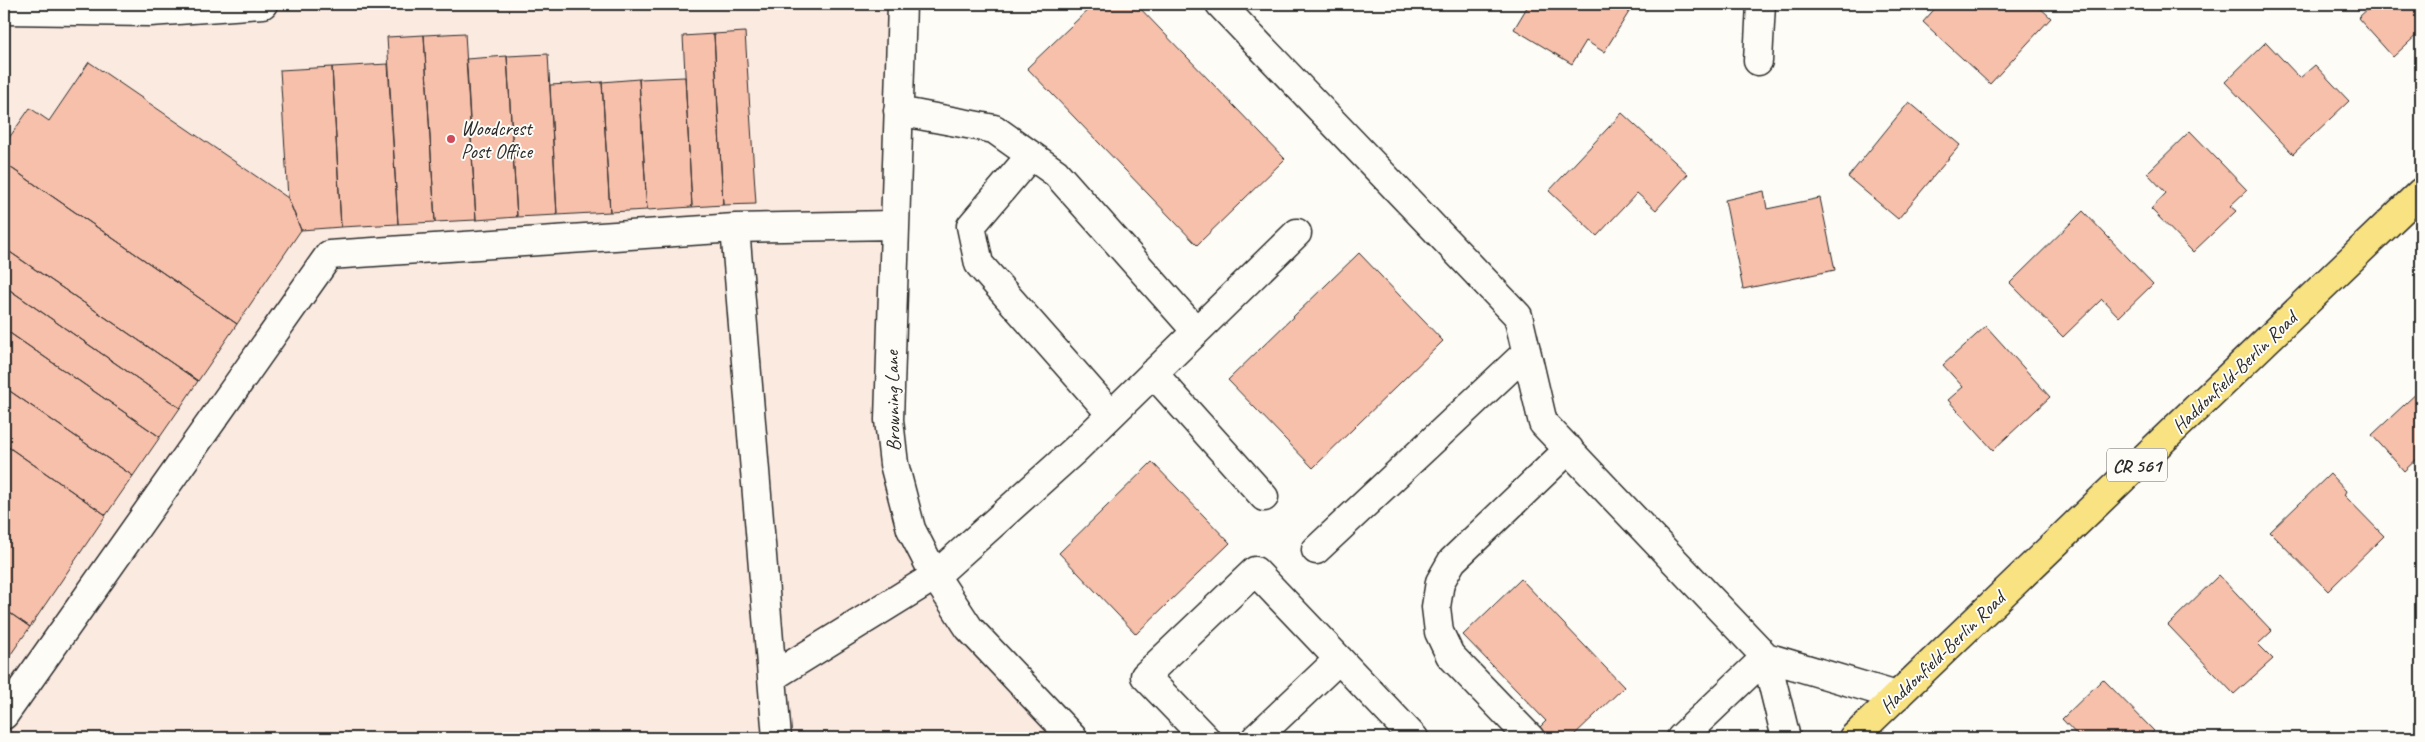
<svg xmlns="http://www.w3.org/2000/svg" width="2425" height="742" viewBox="0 0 2425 742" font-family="Caveat,sans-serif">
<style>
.built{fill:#fbeae0}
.building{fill:#f7c0ab;stroke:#2b2b2b}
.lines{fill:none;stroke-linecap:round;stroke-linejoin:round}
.minor-casing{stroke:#2b2b2b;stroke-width:31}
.major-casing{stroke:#2b2b2b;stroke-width:31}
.minor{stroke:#fdfcf7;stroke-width:28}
.major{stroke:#f8e281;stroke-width:28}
.poi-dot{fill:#d1495b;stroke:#fdfcf7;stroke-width:2}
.labels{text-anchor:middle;stroke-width:4;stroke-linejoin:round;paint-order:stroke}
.shield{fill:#fdfcf7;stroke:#6a6a68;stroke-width:1}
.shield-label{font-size:19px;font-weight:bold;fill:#2b2b2b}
.poi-label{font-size:20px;fill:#2b2b2b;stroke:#fdfcf7;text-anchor:start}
.street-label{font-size:20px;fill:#2b2b2b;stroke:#fdfcf7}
</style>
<rect width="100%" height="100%" fill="#fdfcf7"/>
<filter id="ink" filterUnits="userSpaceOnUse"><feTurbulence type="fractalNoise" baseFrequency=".02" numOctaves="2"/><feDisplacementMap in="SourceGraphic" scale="10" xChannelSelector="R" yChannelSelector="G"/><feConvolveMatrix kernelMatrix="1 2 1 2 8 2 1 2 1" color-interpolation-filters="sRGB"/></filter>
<g filter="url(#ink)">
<!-- built -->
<path class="built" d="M263,4H902L889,420L935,576L1073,738H4V10Z"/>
<!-- building -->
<path class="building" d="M1094,4H1136L1285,159L1197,245L1027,68Z
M1529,4H1634L1604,52L1586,41L1572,64L1514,29Z
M1939,4H2036L2051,18L1990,84L1923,22Z
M2373,4H2421V31L2393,57L2358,18Z
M745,32L756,204L723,205L714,34Z
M465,33L476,220L435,222L424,35Z
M714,34L723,205L692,207L683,36Z
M424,35L435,222L398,224L387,37Z
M2266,42L2300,78L2315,65L2349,101L2293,154L2225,82Z
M548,54L557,215L517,217L507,56Z
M507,56L517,217L476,220L466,59Z
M89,62L288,198L301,230L237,324L4,163V145L30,108L49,121Z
M388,64L398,224L341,227L332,67Z
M332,67L341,227L301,230L288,198L280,70Z
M685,77L692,207L647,210L639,79Z
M639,79L647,210L610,212L602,82Z
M602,82L610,212L557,215L550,85Z
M1909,102L1960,145L1898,219L1848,177Z
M1622,113L1688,174L1656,210L1637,193L1597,236L1549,191Z
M2190,131L2247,190L2230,206L2236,211L2193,252L2151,209L2166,193L2147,173Z
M4,163L237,324L198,381L4,248Z
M1764,191L1767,209L1820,198L1835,270L1743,289L1725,200Z
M2083,211L2153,284L2119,317L2102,299L2063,337L2010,283Z
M4,248L198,381L180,408L4,286Z
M1359,253L1443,341L1313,468L1228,380Z
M4,286L180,408L160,437L4,329Z
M1986,326L2050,397L1993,450L1948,400L1963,387L1943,365Z
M4,329L160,437L133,476L4,387Z
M4,387L133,476L106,515L4,444Z
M2421,389V460L2419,457L2404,471L2372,435Z
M4,444L106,515L30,627L4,609Z
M1152,462L1230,543L1136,634L1059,553Z
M2330,474L2346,491L2344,495L2384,536L2328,591L2270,532Z
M2219,575L2272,631L2258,644L2273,659L2234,694L2168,625Z
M1521,579L1624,687L1571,738H1529L1546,721L1463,635Z
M4,609L30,627L4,664Z
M2103,679L2154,731L2147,738H2080L2062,719Z"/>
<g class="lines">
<!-- minor casing -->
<g class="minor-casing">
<path id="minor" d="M902,4L889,420L894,464L911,529L935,576L969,628L1073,738
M1220,4L1518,316L1543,423L1766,657L1786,738
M4,10L150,12L263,4
M1758,61L1761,4
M898,111L994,129L1056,173L1196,331
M1031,155L971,226L979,264L1111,414
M735,228L777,738
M1153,373L1264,497
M1316,550L1526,353
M1766,657L1897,696
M772,677L935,576L1075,450L1297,233
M4,715L329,255L735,228L894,225
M1205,738L1145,676L1255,571L1414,738
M1256,738L1339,659
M1530,738L1450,655L1439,632L1436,607L1440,582L1452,561L1569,449
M1681,738L1766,657"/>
</g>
<!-- major casing -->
<g class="major-casing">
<path id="major" d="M1853,738L2421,192"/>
</g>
<!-- minor -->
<use href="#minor" class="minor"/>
<!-- major -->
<use href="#major" class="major"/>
</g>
</g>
<!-- markers -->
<circle class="poi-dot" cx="451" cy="139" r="5"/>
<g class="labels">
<!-- shield labels -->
<rect class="shield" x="2107" y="448.5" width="60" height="33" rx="4"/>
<g class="shield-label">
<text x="2137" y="472">CR 561</text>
</g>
<!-- poi labels -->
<g class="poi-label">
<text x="461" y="135">Woodcrest<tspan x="461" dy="23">Post Office</tspan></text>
</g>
<!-- street labels -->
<g class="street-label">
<text transform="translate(2234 372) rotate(-44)" y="7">Haddonfield-Berlin Road</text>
<text transform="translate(892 401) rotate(-91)" y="7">Browning Lane</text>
<text transform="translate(1942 652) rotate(-44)" y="7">Haddonfield-Berlin Road</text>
</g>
</g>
<!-- margin -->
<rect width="2425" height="742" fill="none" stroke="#fdfcf7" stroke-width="20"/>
<rect x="10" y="10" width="2405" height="722" fill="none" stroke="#2b2b2b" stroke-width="2" filter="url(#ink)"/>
</svg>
